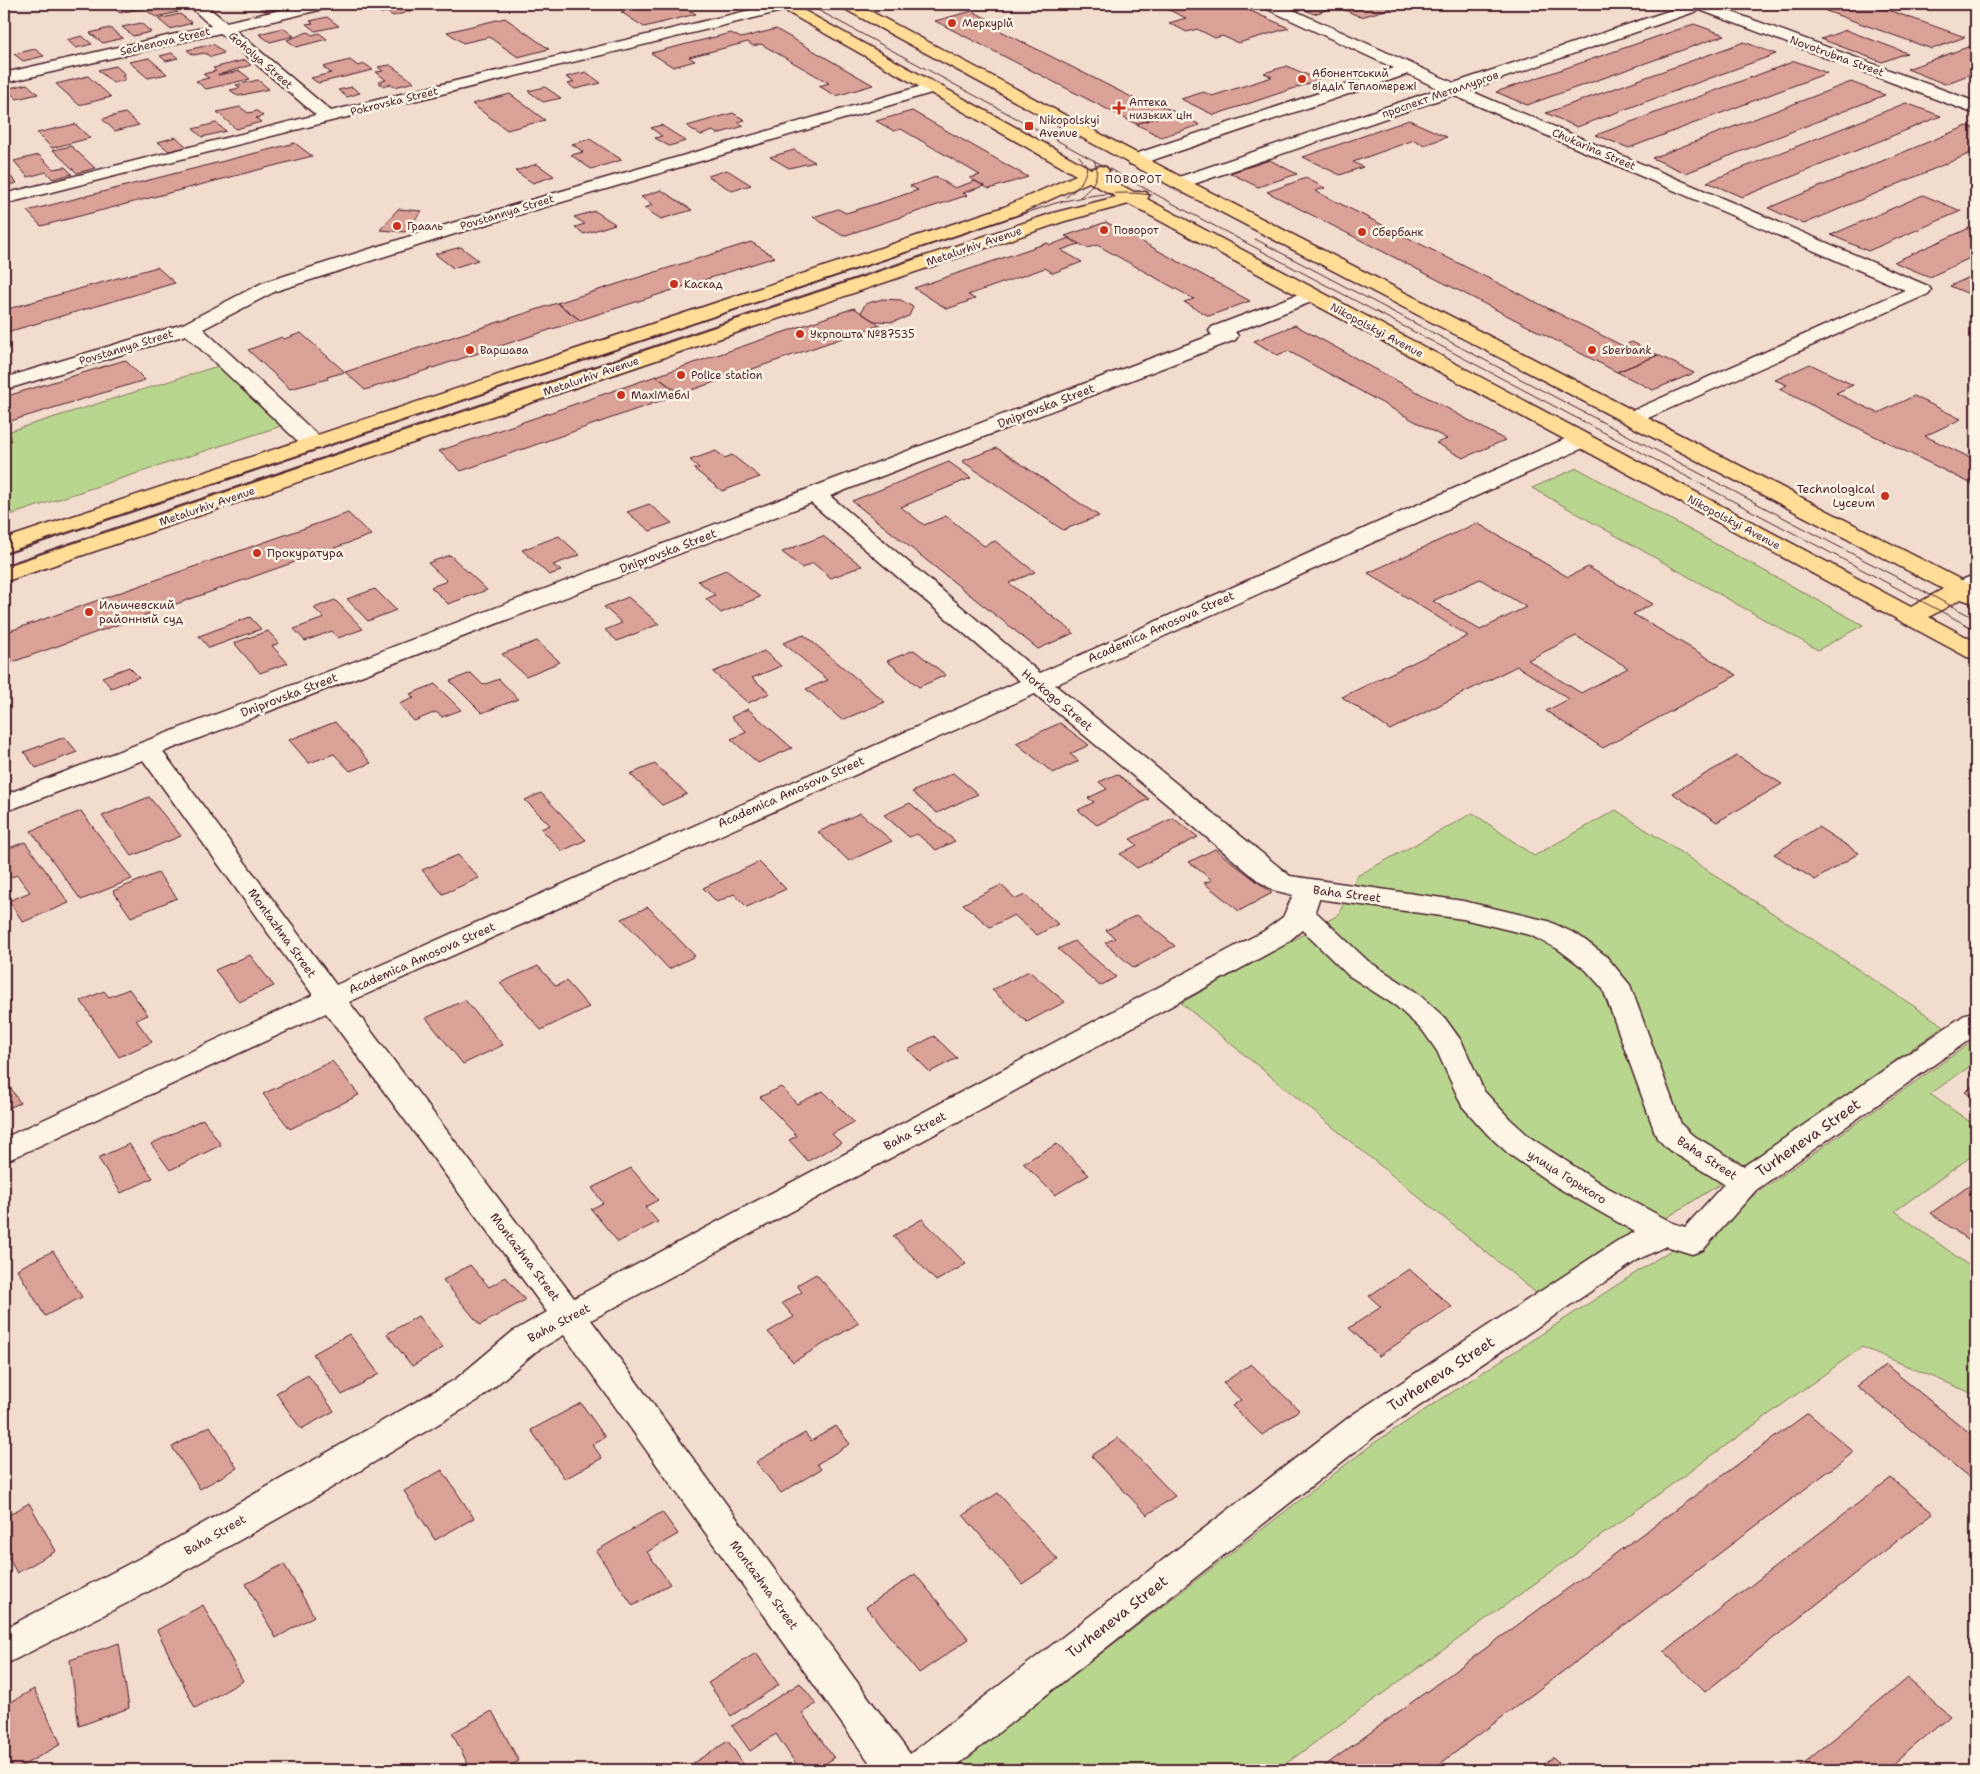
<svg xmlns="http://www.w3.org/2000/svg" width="1980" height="1774" viewBox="0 0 1980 1774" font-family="'Shantell Sans',sans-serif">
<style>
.green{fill:#b9d68e;stroke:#827a5c}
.building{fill:#daa197;stroke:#4a1f2b;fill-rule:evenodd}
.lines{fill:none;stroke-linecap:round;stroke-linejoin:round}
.minor-casing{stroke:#4a1f2b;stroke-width:3}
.primary-casing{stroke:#4a1f2b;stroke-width:3}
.minor{fill:#fcf5e5;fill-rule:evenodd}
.primary{fill:#ffdd96;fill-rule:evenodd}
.tram{stroke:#4a1f2b;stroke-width:1}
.poi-dot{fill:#c8321e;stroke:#fcf5e5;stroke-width:2}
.labels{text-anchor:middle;stroke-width:5;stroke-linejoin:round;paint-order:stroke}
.far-poi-label{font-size:11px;fill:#4a1f2b;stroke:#fcf5e5;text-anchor:start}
.far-street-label{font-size:11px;fill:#4a1f2b;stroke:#fcf5e5}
.far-neighbourhood-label{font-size:11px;letter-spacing:1px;fill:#4a1f2b;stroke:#fcf5e5}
.street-label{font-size:12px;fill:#4a1f2b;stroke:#fcf5e5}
.poi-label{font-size:12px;fill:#4a1f2b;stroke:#fcf5e5;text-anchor:start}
.near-street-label{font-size:15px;fill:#4a1f2b;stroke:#fcf5e5}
</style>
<rect width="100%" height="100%" fill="#f2dcce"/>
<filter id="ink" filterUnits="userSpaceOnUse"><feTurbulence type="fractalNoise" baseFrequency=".02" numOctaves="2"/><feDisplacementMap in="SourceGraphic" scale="10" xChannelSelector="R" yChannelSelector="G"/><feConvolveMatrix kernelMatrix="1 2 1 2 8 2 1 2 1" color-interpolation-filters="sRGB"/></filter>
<g filter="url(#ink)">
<!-- green -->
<path class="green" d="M224,364L287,424L4,517V433Z
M1577,468L1863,625L1818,650L1532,488Z
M1616,810L1944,1026L1736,1174L1541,1297L1181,1003L1338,915L1357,876L1473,813L1534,856Z
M1976,1039V1062L1930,1094L1976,1126V1153L1895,1211L1976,1271V1395L1862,1347L1277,1770H950L1374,1443L1740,1205Z"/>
<!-- building -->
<path class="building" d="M133,4H161L120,13L114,8Z
M255,4H279L284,7L266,12Z
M401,4L412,11L393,16L387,12L381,13L375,9Z
M656,4H678L696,14L644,27L621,12Z
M1156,4H1235L1289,28L1238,43L1222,36L1215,38L1197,29L1187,32L1169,23L1186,18Z
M1312,4L1326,10L1314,14L1299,7Z
M1360,4H1401L1403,5L1361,17L1342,9Z
M1846,4H1871L1965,37L1932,49L1826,11Z
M170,6L178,12L156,17L147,11Z
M972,11L990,20L983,22L1147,105L1155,103L1175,112L1136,124L935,21Z
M180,14L192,23L170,29L158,19Z
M327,17L339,26L315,31L306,24L313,23L310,21Z
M505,18L549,49L518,57L489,37L463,43L447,32Z
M141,23L151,32L133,36L122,27Z
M1694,24L1725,35L1527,105L1496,92Z
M110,28L123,38L103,43L90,33Z
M283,28L294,36L270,42L259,34Z
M776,29L873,85L836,96L819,86L829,83L761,44L753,46L748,42L689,57L695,61L673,67L651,53L731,33L741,38Z
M1846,30L1907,53L1882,62L1821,39Z
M308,32L312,35L319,33L327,39L296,47L287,40Z
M82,36L92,44L76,48L67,40Z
M1744,42L1776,54L1577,127L1546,113Z
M213,44L224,53L211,57L205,53L193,55L187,50Z
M1976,44V72L1945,84L1907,69Z
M35,49L44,56L23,61L14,54Z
M172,53L178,58L166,61L160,56Z
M149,58L167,74L148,78L129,62Z
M245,60L251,65L218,75L240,71L250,79L206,89L196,81L209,78L203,74L216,71L213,68Z
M350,60L358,66L365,64L373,70L318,83L311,78L331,73L323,67Z
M1795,61L1827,73L1629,148L1596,135Z
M390,65L414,82L395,87L391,84L384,86L378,82L386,80L376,72L383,71L378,67Z
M116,66L126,75L122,76L126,80L113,83L98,70Z
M1287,66L1319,80L1214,115L1181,99L1204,92L1212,96L1272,77L1264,73Z
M586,72L601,83L575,89L568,84L574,82L566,77Z
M88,76L111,97L79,105L56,84Z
M258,80L269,89L238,96L230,90L240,88L236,85Z
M1851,82L1885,95L1686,173L1652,158Z
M27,84L38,94L17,99L6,89Z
M352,87L360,93L347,97L338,90Z
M545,87L561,98L543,102L528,91Z
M510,94L545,120L507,130L472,104Z
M1906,103L1941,116L1742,197L1707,182Z
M240,107L248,113L257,111L263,116L256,118L261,122L236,129L217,112Z
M912,111L1028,177L989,189L970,178L980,175L901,129L894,131L876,121Z
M1175,112L1200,125L1161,137L1136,124Z
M125,113L139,125L115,131L102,119Z
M733,113L745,120L738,122L744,126L717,134L713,131L701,135L687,126Z
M1409,120L1447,137L1424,145L1414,140L1353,162L1363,167L1340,175L1303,157Z
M216,123L226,131L202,137L193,129Z
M75,124L90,138L52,148L37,133Z
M661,125L686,141L669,146L655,138L662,136L651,128Z
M1967,126L1976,129V151L1804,224L1768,208Z
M176,137L187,147L169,151L158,142Z
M590,139L622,160L591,169L571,155L583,152L572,144Z
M295,143L312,156L41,226L27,211Z
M71,146L95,168L77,173L53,150Z
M794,150L815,162L789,168L770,157Z
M39,155L53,169L65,167L72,174L53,179L46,172L28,177L14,161Z
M1270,160L1297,174L1258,187L1230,173Z
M537,164L554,176L533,183L515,171Z
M727,170L751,185L732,191L708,176Z
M4,172H6L17,183L4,186Z
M936,177L955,188L975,181L984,186L963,193L968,195L843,236L813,217L838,209L846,213L882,202L918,190L910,186Z
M1306,178L1325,188L1315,191L1623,346L1632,342L1658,355L1617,372L1267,192Z
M661,190L692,210L661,219L644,208L653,205L641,197Z
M1923,195L1961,211L1868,251L1831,235Z
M398,209L422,211L405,232L380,230Z
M595,211L615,224L584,234L575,227L585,224L574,217Z
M1106,222L1250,301L1209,316L1184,302L1194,299L1097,245L1087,248L1065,236Z
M1976,225V255L1930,277L1894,262Z
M1069,238L1079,244L1061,250L1082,262L1053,273L1045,268L968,295L975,299L947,309L914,288L1047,243L1051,245Z
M751,242L775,257L580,320L557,303Z
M461,247L478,260L453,268L435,254Z
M157,267L175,283L4,333V310Z
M1976,274V297L1950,286Z
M882,299L901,300L913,307L909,316L893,322L874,321L861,313L865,304Z
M557,303L580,320L365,390L345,372Z
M854,308L880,325L680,394L656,376Z
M1295,325L1505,440L1463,458L1436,443L1447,439L1288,351L1277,355L1254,341Z
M301,333L345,372L327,377L328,379L290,389L248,350L282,337L284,339Z
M1658,355L1694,373L1653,390L1617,372Z
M125,360L145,380L4,423V397Z
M1810,364L1853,385L1836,393L1878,413L1914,396L1961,419L1925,436L1969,457L1976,453V486L1779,389L1787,385L1775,380Z
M656,376L680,394L461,471L439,451Z
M997,448L1099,516L1063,530L962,461Z
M716,451L725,458L732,455L760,477L722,491L694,469L699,468L690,460Z
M949,462L971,478L901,507L924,525L946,516L984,546L995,541L1035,572L1009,583L1074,633L1038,649L852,501Z
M649,504L672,523L650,531L627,512Z
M348,513L371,535L4,665V633Z
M1477,523L1568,577L1588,567L1653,604L1633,614L1737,675L1603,748L1546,711L1569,699L1517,666L1390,730L1342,697L1468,636L1368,573ZM1480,579L1526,607L1480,630L1433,601ZM1576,636L1628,668L1581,693L1528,660Z
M559,536L580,555L553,565L561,571L549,575L522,550Z
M823,536L862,566L831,578L813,563L802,568L782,552Z
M450,555L487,590L448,604L431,587L447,581L428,563Z
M726,570L760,597L721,613L706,599L715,595L698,581Z
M375,589L396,610L368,621L347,599Z
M628,597L659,624L617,641L605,630L622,623L604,607Z
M335,600L363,629L338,638L332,631L305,641L294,629L324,618L314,608Z
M250,617L261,629L209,648L199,636Z
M268,631L279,643L272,646L288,663L260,673L234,643Z
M804,635L885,702L842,720L806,689L828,680L783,643Z
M537,641L560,662L526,676L502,654Z
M914,650L946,675L919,687L887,661Z
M764,651L781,666L752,678L770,693L748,703L713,672Z
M129,667L139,677L111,688L102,677Z
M471,673L483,685L499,679L518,699L482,713L450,681Z
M435,684L461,710L442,717L436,712L414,721L399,704L414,698L410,694Z
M748,709L792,748L758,763L731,739L747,732L731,717Z
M335,722L371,763L350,771L334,754L309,763L289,740Z
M1060,723L1089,745L1070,754L1079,761L1053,773L1016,743Z
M65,737L77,752L36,768L24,752Z
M1737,756L1782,784L1717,822L1672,793Z
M655,764L687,794L662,805L630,774Z
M953,773L978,794L937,813L912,792Z
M1117,774L1149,799L1097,825L1078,810L1094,802L1088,798L1107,789L1099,782Z
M541,793L586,840L562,851L541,829L550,825L525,800Z
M149,797L181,836L132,856L102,816Z
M910,803L955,841L936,850L917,834L909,837L884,815Z
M81,811L132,879L81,900L31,831Z
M860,813L892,841L849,861L818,832Z
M1173,818L1198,837L1137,868L1120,854L1137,845L1130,839Z
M1818,827L1859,853L1815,880L1774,854Z
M25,842L69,903L23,922L9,901L30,892L17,875L4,880V850Z
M1215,849L1272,893L1239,911L1204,883L1212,880L1189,862Z
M458,855L479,878L443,894L422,870Z
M759,862L786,889L747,907L734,894L717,902L703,888Z
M158,873L177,898L131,917L113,891Z
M1001,885L1016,899L1025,895L1058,924L1037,935L1014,915L990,927L963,904Z
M648,907L695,956L669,969L622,919Z
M1137,915L1175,946L1134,968L1105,943L1115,938L1106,930Z
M1074,941L1116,977L1100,986L1058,949Z
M250,955L274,986L239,1002L215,970Z
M538,966L556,986L566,981L589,1007L541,1030L500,983Z
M1029,971L1065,1002L1027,1022L992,990Z
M129,989L148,1015L136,1020L152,1042L119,1057L81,1001L104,991L109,997Z
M465,1000L503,1045L463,1064L426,1018Z
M934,1036L957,1058L930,1072L908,1050Z
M332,1061L359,1095L290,1129L263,1094Z
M4,1077L20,1103L4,1110Z
M1976,1084V1100L1965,1092Z
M781,1087L797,1104L823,1091L854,1122L832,1134L841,1143L808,1161L789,1140L797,1136L760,1097Z
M203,1119L221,1145L170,1170L151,1144Z
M129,1144L153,1178L121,1193L98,1158Z
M1057,1144L1089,1175L1055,1195L1023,1163Z
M631,1168L658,1200L645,1207L658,1222L618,1242L591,1209L603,1203L592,1188Z
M1976,1181V1246L1931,1213Z
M922,1219L966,1264L936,1281L893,1236Z
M53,1251L82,1297L45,1316L17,1269Z
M470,1265L489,1287L506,1277L525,1300L480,1325L443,1280Z
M1409,1269L1452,1307L1379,1356L1349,1328L1381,1307L1369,1296Z
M816,1274L859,1323L793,1362L768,1332L794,1317L782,1303L802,1292L797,1285Z
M418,1316L443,1348L412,1366L387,1334Z
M349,1334L379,1374L342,1395L313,1354Z
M1251,1364L1299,1410L1262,1435L1232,1406L1241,1400L1223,1383Z
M1886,1365L1976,1438V1483L1857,1386Z
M308,1375L334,1411L301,1429L276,1393Z
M581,1403L605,1437L592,1444L602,1458L565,1479L531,1430Z
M1808,1413L1854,1452L1432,1770H1319Z
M210,1426L237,1468L200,1489L172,1447Z
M836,1426L850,1444L817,1464L821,1469L781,1493L756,1462L805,1433L811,1441Z
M1119,1438L1175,1496L1147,1515L1091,1456Z
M442,1470L474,1518L435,1540L404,1491Z
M1891,1478L1933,1513L1705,1692L1664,1652Z
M998,1493L1058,1560L1022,1584L963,1515Z
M29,1503L56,1551L17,1573L4,1550V1518Z
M662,1512L678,1534L647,1552L670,1584L633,1606L596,1551Z
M284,1564L314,1616L276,1638L246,1584Z
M915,1574L969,1639L919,1673L866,1607Z
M203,1605L243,1681L195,1708L157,1630Z
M119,1643L129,1708L79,1726L70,1660Z
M756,1653L779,1685L731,1716L708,1683Z
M1907,1678L1950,1716L1886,1770H1796Z
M800,1683L816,1704L802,1713L834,1758L815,1770H800L776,1734L750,1751L732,1726Z
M34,1689L61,1744L15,1770H4V1706Z
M492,1711L519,1761L502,1770H471L452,1733Z
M728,1741L744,1765L736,1770H682Z
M1553,1757L1566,1770H1537Z"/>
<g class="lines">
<!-- minor casing -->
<g class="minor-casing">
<path id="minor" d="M187,4H204L226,22L308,4H334L332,7L235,30L331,111L775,4H791L793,6L790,9L331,121L4,204V194L316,115L220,33L4,83V73L211,26Z
M1260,4H1280L1454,83L1689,4H1710L1976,102V113L1970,112L1700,10L1468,90L1928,286L1931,290L1928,294L1639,422L1632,424L1625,422L1621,418L1625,414L1905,290L1453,95L1185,187H1173L1170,183L1173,179L1439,89L1408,74L1141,164H1129L1126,160L1129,156L1394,68L1263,7Z
M932,83L938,85L940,88L938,91L464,231L276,291L203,329L321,438L324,443L321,448L313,449L305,448L186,335L4,390V378L183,324L262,283L452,223Z
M1312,289L1319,291L1322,295L1319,299L1235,332L1238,336L1235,340L830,496L1040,673L1574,435L1582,434L1590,435L1593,440L1590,445L1055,685L1290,876L1463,901L1548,921L1578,935L1606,956L1630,985L1681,1124L1691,1134L1744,1166L1966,1014L1976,1011V1035L1756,1190L1703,1250L1692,1254L1666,1246L1639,1259L1376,1435L951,1770H875L564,1335L535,1352L480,1399L309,1501L135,1599L4,1665V1629L167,1544L456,1379L512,1332L547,1312L326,1013L4,1162V1138L313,995L143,760L4,812V795L1212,335L1209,331L1212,327ZM811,503L1020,681L336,985L163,752ZM1035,694L1260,882L1273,890L1293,895L1283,917L1264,931L574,1298L349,1002ZM1319,899L1463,919L1530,935L1558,949L1586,970L1603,989L1657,1138L1669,1150L1724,1184L1685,1227L1673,1223L1601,1184L1531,1138L1510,1119L1484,1091L1462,1042L1444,1017L1416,992L1368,961L1315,911ZM1302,930L1348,975L1396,1006L1423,1031L1437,1051L1462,1106L1488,1135L1509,1154L1555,1186L1635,1232L1617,1241L1352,1415L910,1754L591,1320L1284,945Z
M1976,574V590L1961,596L1953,594L1949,589L1953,584Z"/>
</g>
<!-- primary casing -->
<g class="primary-casing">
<path id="primary" d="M773,4H792L1091,169L1100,166L1106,167L1109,171L1104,176L1134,192H1146L1149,196L1147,199L1911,607L1943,589L1173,187L841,7L838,4H857L1185,179L1969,584L1976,588V604L1961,599L1929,617L1976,642V659L1967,657L1129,204L1065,221L4,582V567L1053,213L1116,197L1089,182L1016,215L4,553V539L1004,207L1076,175Z"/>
</g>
<!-- minor -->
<use href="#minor" class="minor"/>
<!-- primary -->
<use href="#primary" class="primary"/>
<!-- tram -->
<path class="tram" d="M807,4L1192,214L1976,630
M1066,197C1078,189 1085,180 1087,166L1079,156
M1080,197C1093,187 1101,176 1094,160
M1255,239L1976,619
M4,555L1056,203C1088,195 1119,190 1152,195
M4,565L923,255"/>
</g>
</g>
<!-- markers -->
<g class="poi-dot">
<circle cx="952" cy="23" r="5"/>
<circle cx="1302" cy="79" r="5"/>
<path d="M1116.5 100.5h5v5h5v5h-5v5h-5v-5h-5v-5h5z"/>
<rect x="1024" y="121" width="10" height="10" rx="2.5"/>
<circle cx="397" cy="226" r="5"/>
<circle cx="1104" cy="230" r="5"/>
<circle cx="1362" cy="232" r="5"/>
<circle cx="674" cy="284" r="5"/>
<circle cx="800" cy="334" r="5"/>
<circle cx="470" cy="350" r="5"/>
<circle cx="1592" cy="350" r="5"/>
<circle cx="681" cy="375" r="5"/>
<circle cx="621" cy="395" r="5"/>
<circle cx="1885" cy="496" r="5"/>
<circle cx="257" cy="553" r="5"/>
<circle cx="89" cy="612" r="5"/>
</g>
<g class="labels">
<!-- far-poi labels -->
<g class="far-poi-label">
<text x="962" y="27">Меркурій</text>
<text x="1312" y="77">Абонентський<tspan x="1312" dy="13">відділ Тепломережі</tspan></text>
<text x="1129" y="106">Аптека<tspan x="1129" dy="13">низьких цін</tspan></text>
<text x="1039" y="124">Nikopolskyi<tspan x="1039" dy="13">Avenue</tspan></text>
<text x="407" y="230">Грааль</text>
<text x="1114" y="234">Поворот</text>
<text x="1372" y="236">Сбербанк</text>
<text x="684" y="288">Каскад</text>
<text x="810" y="338">Укрпошта №87535</text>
<text x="480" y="354">Варшава</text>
<text x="1602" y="354">Sberbank</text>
<text x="691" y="379">Police station</text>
<text x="631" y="399">MaxiМеблі</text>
</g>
<!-- far-street labels -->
<g class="far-street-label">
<text transform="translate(165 41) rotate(-13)" y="4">Sechenova Street</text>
<text transform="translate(1837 56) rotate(20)" y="4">Novotrubna Street</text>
<text transform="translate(261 60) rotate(41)" y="4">Goholya Street</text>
<text transform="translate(1440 94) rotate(-19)" y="4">проспект Металлургов</text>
<text transform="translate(394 101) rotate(-14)" y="4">Pokrovska Street</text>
<text transform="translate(1594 149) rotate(23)" y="4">Chukarina Street</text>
<text transform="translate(507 212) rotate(-17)" y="4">Povstannya Street</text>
<text transform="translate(974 246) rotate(-19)" y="4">Metalurhiv Avenue</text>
<text transform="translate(1377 330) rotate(28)" y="4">Nikopolskyi Avenue</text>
<text transform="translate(126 347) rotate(-17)" y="4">Povstannya Street</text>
<text transform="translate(591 376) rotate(-19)" y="4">Metalurhiv Avenue</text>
<text transform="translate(207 506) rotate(-19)" y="4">Metalurhiv Avenue</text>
<text transform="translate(1734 522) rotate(28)" y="4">Nikopolskyi Avenue</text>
</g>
<!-- far-neighbourhood labels -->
<g class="far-neighbourhood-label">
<text x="1134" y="183">ПОВОРОТ</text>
</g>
<!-- street labels -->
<g class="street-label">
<text transform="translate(1046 406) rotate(-21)" y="4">Dniprovska Street</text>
<text transform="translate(668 551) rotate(-21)" y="4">Dniprovska Street</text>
<text transform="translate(1161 627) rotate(-24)" y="4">Academica Amosova Street</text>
<text transform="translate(289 695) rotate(-21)" y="4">Dniprovska Street</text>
<text transform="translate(1057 700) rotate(40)" y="4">Horkogo Street</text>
<text transform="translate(791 792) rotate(-24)" y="4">Academica Amosova Street</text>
<text transform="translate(1347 894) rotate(7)" y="4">Baha Street</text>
<text transform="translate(282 933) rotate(54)" y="4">Montazhna Street</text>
<text transform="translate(422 958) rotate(-24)" y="4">Academica Amosova Street</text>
<text transform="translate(915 1131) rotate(-28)" y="4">Baha Street</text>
<text transform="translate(1707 1158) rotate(33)" y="4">Baha Street</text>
<text transform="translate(1567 1177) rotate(32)" y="4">улица Горького</text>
<text transform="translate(525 1257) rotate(53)" y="4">Montazhna Street</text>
<text transform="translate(559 1323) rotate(-28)" y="4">Baha Street</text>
<text transform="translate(215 1535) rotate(-30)" y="4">Baha Street</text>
<text transform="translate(764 1585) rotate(54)" y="4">Montazhna Street</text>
</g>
<!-- poi labels -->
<g class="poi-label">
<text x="1875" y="493" text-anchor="end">Technological<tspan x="1875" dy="14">Lyceum</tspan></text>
<text x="267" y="557">Прокуратура</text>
<text x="99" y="609">Ильичевский<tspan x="99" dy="14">районный суд</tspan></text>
</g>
<!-- near-street labels -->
<g class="near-street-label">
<text transform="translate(1808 1138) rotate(-35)" y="5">Turheneva Street</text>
<text transform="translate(1441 1374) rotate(-33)" y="5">Turheneva Street</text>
<text transform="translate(1117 1617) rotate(-38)" y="5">Turheneva Street</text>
</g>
</g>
<!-- margin -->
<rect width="1980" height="1774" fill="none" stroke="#fcf5e5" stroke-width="20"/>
<rect x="10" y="10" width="1960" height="1754" fill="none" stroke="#4a1f2b" stroke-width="2" filter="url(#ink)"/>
</svg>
